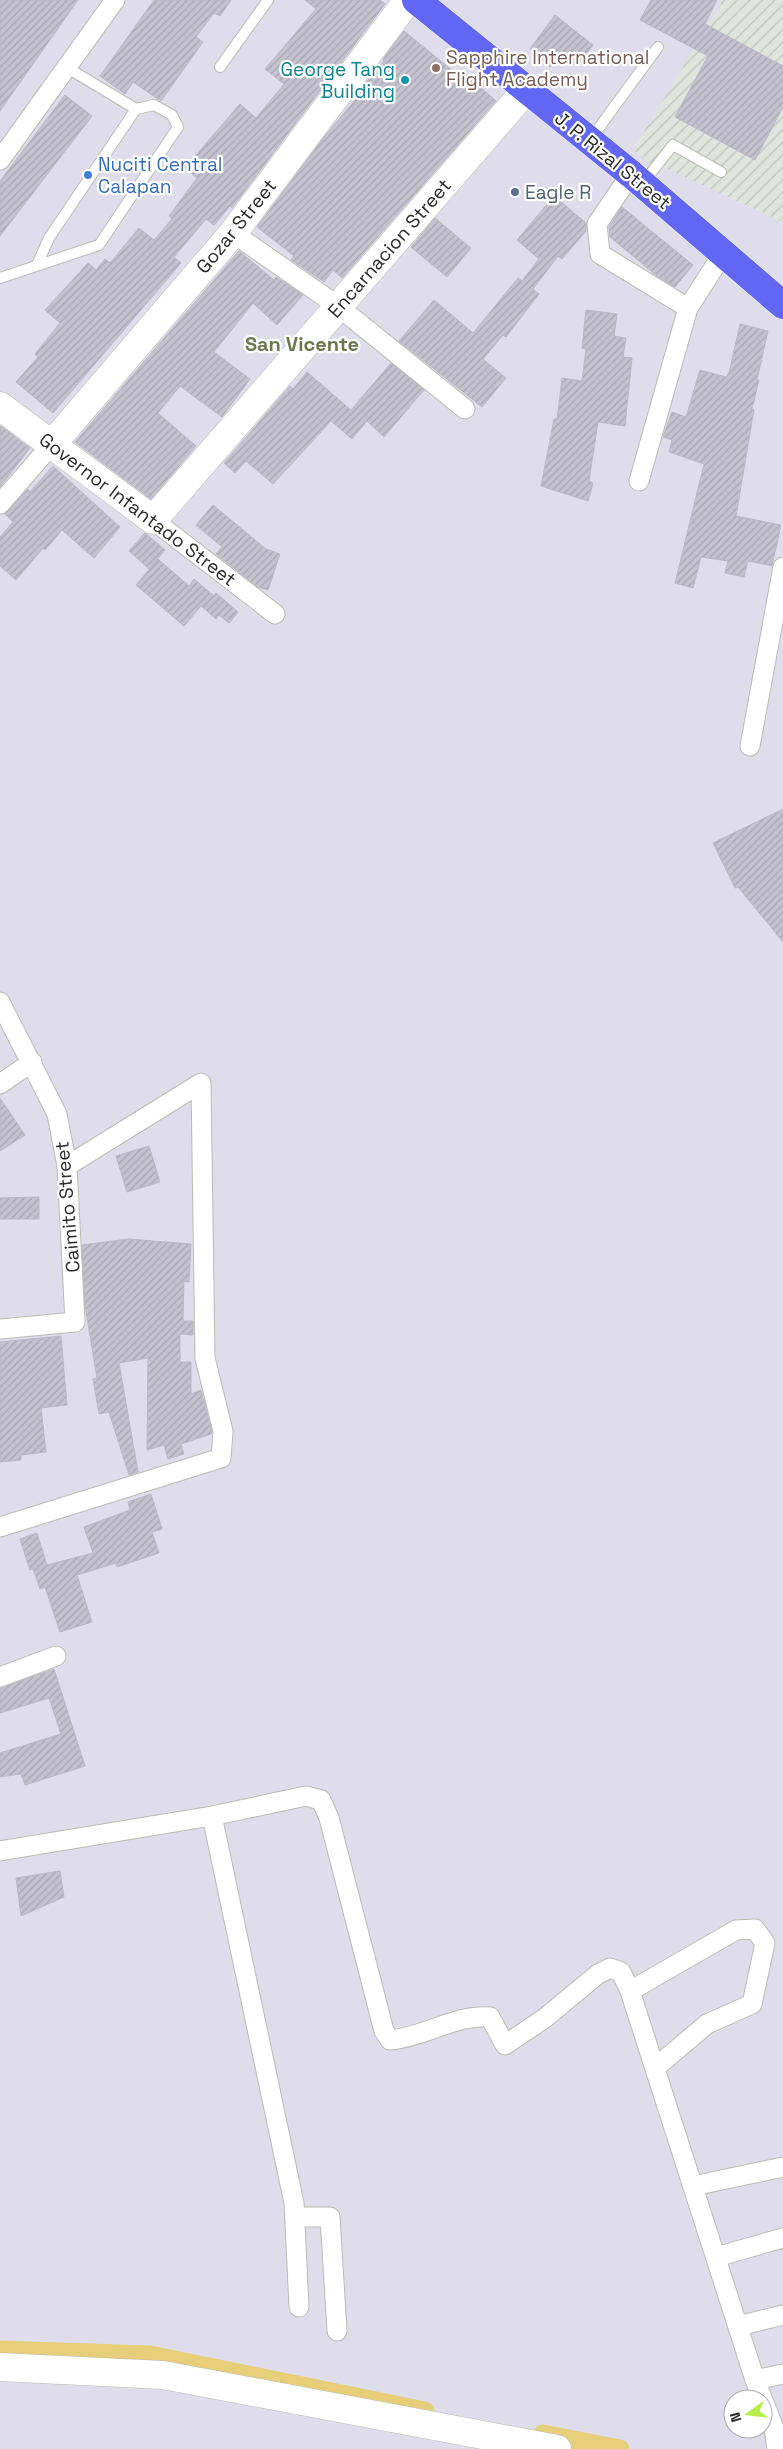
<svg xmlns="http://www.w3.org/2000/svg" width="783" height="2449" viewBox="0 0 783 2449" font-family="'Space Grotesk',sans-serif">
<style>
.industrial{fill:url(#industrial-furrows)}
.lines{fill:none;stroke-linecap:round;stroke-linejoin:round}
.canal{stroke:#e6cf78;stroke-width:19}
.building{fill:url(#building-hatch);stroke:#bab7c7}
.lane-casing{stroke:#b9bdb1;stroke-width:12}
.street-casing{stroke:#b9bdb1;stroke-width:21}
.secondary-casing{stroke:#b9bdb1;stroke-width:29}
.highway-casing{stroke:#fff;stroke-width:29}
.lane{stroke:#fff;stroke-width:10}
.street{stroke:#fff;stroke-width:19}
.secondary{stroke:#fff;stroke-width:28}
.highway{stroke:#6167f3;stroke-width:28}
.education-dot{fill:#8d6e63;stroke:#fff;stroke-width:2}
.culture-dot{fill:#0f9aa8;stroke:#fff;stroke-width:2}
.shop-dot{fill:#3f7fe0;stroke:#fff;stroke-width:2}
.service-dot{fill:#5c6f8a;stroke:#fff;stroke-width:2}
.labels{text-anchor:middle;stroke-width:4.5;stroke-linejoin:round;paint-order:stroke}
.education-label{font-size:19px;fill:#785e54;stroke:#fff;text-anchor:start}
.culture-label{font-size:19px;fill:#0d838f;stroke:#fff;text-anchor:end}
.street-label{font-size:19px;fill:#2a2a2a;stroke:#fff}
.shop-label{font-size:19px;fill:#366cbe;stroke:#fff;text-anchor:start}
.service-label{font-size:19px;fill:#4e5e75;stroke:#fff;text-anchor:start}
.neighbourhood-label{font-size:20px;font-weight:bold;fill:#69784e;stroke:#fff}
</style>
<defs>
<pattern id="industrial-furrows" width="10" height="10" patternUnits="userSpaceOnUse" patternTransform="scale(1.25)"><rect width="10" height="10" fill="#dfe4dd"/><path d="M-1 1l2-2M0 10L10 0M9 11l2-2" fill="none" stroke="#c0c4be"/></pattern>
<pattern id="building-hatch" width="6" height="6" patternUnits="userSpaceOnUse" patternTransform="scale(1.25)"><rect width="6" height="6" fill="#c3c2ce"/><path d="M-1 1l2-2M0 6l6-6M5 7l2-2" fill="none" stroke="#a8a7b1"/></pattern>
</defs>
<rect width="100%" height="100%" fill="#dfddeb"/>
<!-- industrial -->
<path class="industrial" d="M723,0H783V222L663,167L661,172L633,150Z"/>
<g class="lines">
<!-- canal -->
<path class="canal" d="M0,2350L150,2355L425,2411
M543,2434L620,2449"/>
</g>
<!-- building -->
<path class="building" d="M0,0H78L0,111Z
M154,0H231L220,16L214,13L196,37L203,42L161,101L133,82L125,94L100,76Z
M305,0H380L385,4L232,208L230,206L214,225L206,219L174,257L181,263L53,413L16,382L38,357L35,354L60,323L45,310L88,263L96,270L105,259L110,263L139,228L154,240L172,219L169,216L197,178L185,168L196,155L240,104L256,118L284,84L265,69L316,9Z
M651,0H717L705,24L783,66V107L755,160L675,117L708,56L640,20Z
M555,15L593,45L577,66L562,54L550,67L530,49Z
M404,31L459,76L463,72L496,101L342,278L333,270L324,282L291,260L294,256L257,227L325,136L361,93L359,91L384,61L383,59Z
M65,95L92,116L0,236V181Z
M554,196L586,223V231L562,259L558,256L533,289L539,294L506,337L503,335L483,359L506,378L482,407L399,341L434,300L473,333L518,278L522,281L539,259L517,240Z
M622,207L693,265L675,287L657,276L610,237L609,227Z
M435,218L471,248L447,277L411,247Z
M239,251L274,280L276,277L303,295L277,325L253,303L214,352L250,379L222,417L180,386L158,413L196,446L151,499L75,442Z
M586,310L617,314L614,336L626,338L623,357L632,358L625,426L598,422L589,481L593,483L588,501L541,486L554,419H557L562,378L582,381L586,349L582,348Z
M740,324L768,331L757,380H759L752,409L754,410L736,516L781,525L772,566L748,561L744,577L725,573L728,561L701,557L693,588L675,583L704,464L669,452L672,440L663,437L672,412L686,417L700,370L726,377L729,373Z
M391,363L424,390L384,437L367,421L352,439L331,421L273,484L246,461L235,473L224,463L290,386L293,389L307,372L351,410Z
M1,426L30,448L0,487V427Z
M53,466L120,527L94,558L62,530L45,550L43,548L16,580L0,566V537L13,522L5,514L28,489L30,492Z
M213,505L266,549L280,554L268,590L258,587L216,554L222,547L196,525Z
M145,533L165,550L149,569L129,551Z
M158,559L189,586L194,579L214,596L216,593L238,612L229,623L219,615L216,619L201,606L184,626L136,585Z
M783,809V942L738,887L735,888L713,843Z
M0,1098L25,1135L0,1151Z
M149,1146L160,1182L127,1192L116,1156Z
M39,1197V1219H0V1198Z
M128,1239L191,1244L189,1282L184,1281L183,1321H193V1335L180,1334V1362H191V1394L201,1390L212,1432L211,1434L181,1444L184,1454L168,1459L164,1445L147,1450L148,1358L119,1363L138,1472L129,1475L109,1412L99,1414L93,1379L97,1378L85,1305L82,1245Z
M61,1336L67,1405L41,1408L46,1452L21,1455V1460L0,1462V1342Z
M151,1494L162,1529L152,1532L159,1553L117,1567L116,1563L77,1575L92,1622L60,1632L45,1587L40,1589L33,1569L30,1570L20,1539L37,1533L47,1565L93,1553L84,1527L130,1510L128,1502Z
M54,1669L85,1766L25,1785L21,1774L0,1777V1753L61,1734L49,1698L0,1713V1688Z
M60,1871L64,1897L21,1916L16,1878Z"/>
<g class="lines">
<!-- lane casing -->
<g class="lane-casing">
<path id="lane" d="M66,67L136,109
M220,67L268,0
M590,140L658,47
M643,183L673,145L721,172
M0,278L99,245L178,127L172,115L154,105L136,109L49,238L37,265"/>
</g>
<!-- street casing -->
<g class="street-casing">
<path id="street" d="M0,160L115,0
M631,174L597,224L600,254L688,308
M233,233L339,307L465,409
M639,481L688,308L724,252
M0,504L53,443
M153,520L275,614
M750,746L783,567
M0,1002L57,1114L67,1166L75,1322L0,1329
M0,1084L32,1062
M0,1527L221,1458L223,1431L205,1358L201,1083L67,1166
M0,1677L56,1656
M212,1816L294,2203L299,2307
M0,1851L212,1816L306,1796L321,1800L329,1818L384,2031L390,2040C425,2037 456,2014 490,2017L505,2045L545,2018L598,1974L610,1968L621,1972L630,1991L755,2380L774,2428L777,2449
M630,1991L736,1930L755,1929L765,1943L752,2004L707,2024L655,2068
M693,2186L783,2167
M295,2217H330L337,2331
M716,2257L783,2238
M738,2326L783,2315
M755,2380L783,2374"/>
</g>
<!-- secondary casing -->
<g class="secondary-casing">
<path id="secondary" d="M0,406L153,520L527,89
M53,443L233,233L408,0
M0,2367L163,2375L557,2449"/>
</g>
<!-- highway casing -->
<g class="highway-casing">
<path id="highway" d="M416,0L631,174L783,305"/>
</g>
<!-- lane -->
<use href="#lane" class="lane"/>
<!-- street -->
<use href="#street" class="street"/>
<!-- secondary -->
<use href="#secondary" class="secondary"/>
<!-- highway -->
<use href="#highway" class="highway"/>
</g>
<!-- markers -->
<circle class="education-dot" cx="436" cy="68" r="5"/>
<circle class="culture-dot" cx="405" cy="80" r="5"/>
<circle class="shop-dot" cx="88" cy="175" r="5"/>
<circle class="service-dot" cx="515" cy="192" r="5"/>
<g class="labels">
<!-- education labels -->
<g class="education-label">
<text x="446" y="64">Sapphire International<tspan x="446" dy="22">Flight Academy</tspan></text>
</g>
<!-- culture labels -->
<g class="culture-label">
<text x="395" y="76">George Tang<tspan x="395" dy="22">Building</tspan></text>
</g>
<!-- street labels -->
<g class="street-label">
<text transform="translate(613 160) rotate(39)" y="7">J. P. Rizal Street</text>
<text transform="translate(236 226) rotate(-51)" y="7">Gozar Street</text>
<text transform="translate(389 248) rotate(-49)" y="7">Encarnacion Street</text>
<text transform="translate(138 509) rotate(37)" y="7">Governor Infantado Street</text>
<text transform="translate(67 1207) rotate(-95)" y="7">Caimito Street</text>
</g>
<!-- shop labels -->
<g class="shop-label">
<text x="98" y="171">Nuciti Central<tspan x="98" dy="22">Calapan</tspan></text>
</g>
<!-- service labels -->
<g class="service-label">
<text x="525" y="199">Eagle R</text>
</g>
<!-- neighbourhood labels -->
<g class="neighbourhood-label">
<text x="302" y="351">San Vicente</text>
</g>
</g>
<!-- north arrow -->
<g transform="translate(748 2414) rotate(255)"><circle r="24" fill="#ffffff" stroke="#aaaaaa"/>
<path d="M0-4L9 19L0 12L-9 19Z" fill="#b5ed49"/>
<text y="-8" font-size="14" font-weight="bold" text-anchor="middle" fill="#2a2a2a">N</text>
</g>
</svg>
